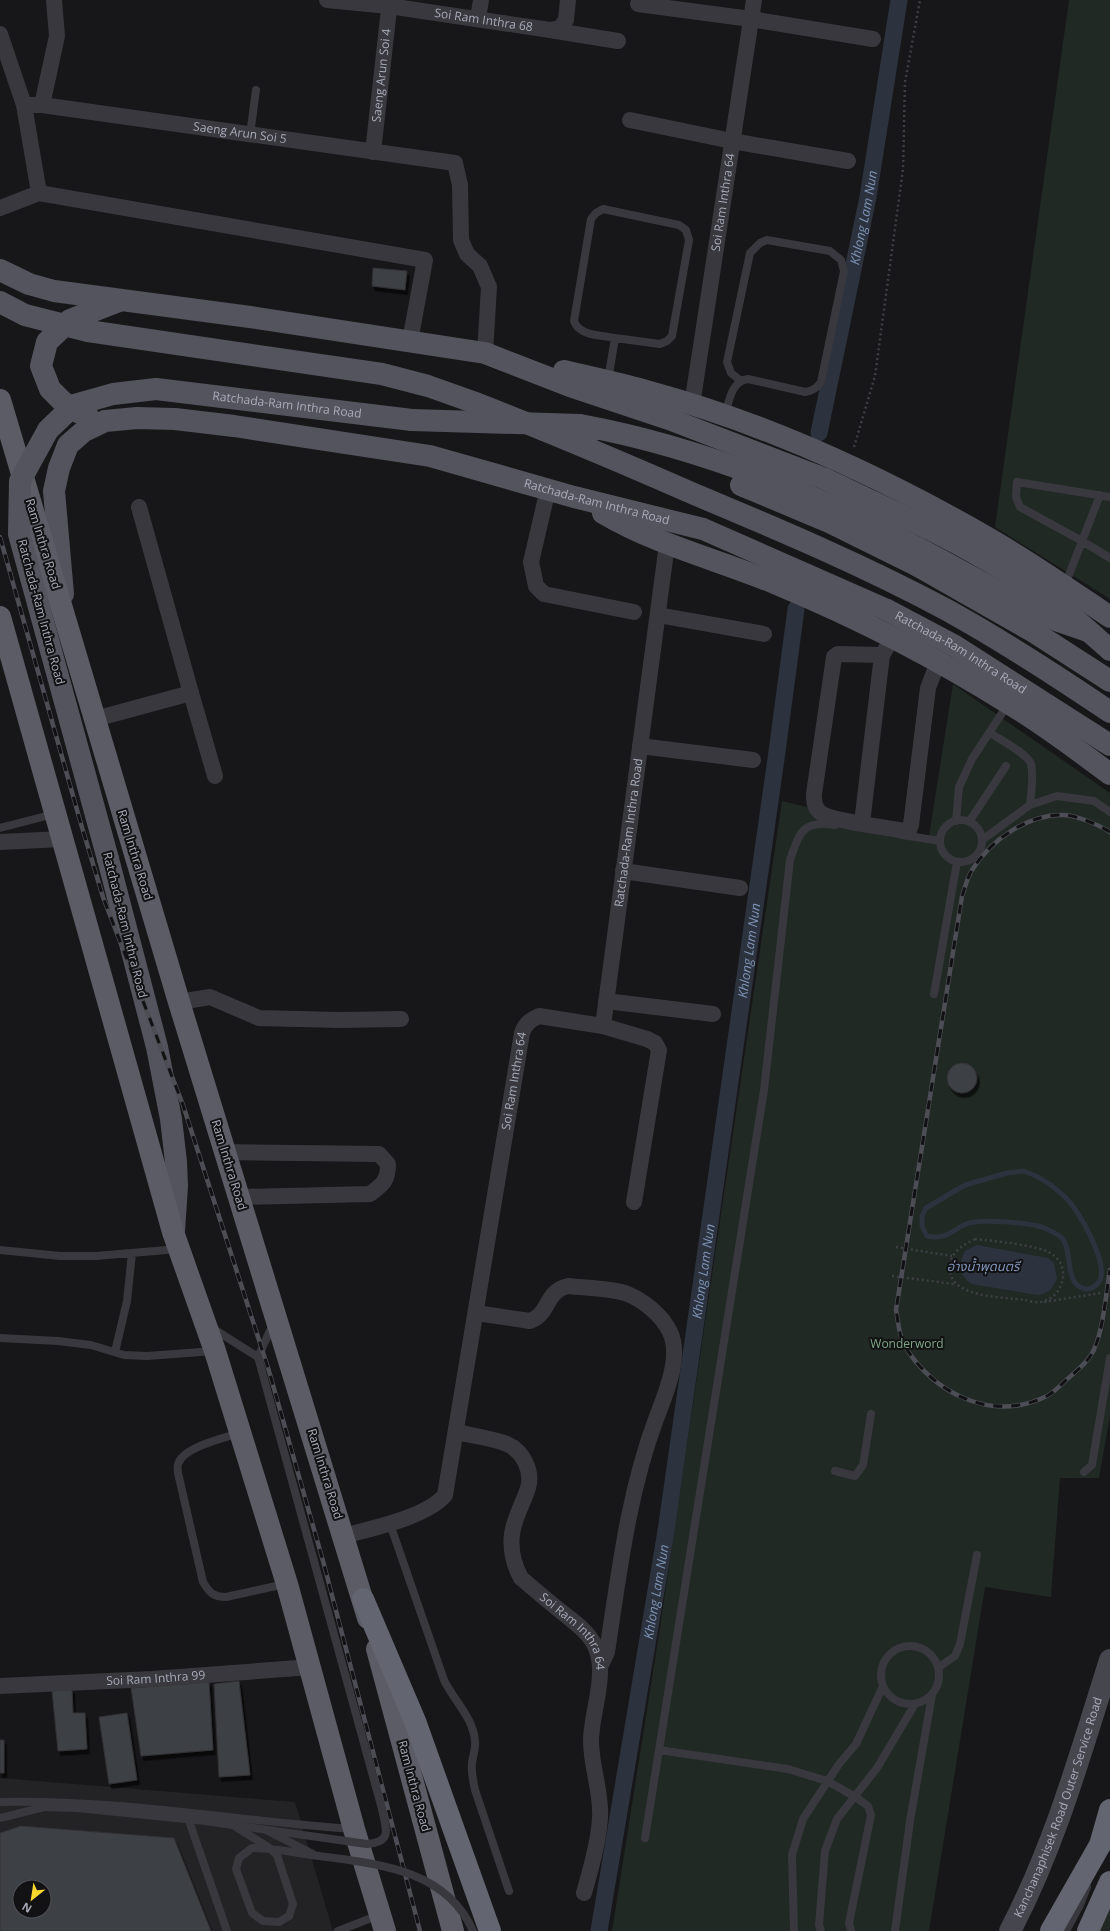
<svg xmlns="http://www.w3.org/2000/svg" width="1110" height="1931" viewBox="0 0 1110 1931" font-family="'Open Sans','Noto Sans Thai',sans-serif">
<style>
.built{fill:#232326;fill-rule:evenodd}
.green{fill:#202923}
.water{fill:#2c333e}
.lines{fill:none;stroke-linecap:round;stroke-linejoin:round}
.stream{stroke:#2c333e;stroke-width:5}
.canal{stroke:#2c333e;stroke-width:17}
.building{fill:#3e3f44;stroke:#313135;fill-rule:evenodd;filter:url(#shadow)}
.path{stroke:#3e3f45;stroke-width:2.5;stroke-dasharray:2 3;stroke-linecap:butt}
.service{stroke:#38383e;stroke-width:8}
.minor{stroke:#38383e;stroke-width:16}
.secondary{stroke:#46464e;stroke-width:22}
.primary{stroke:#53545d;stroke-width:22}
.trunk{stroke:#5b5c66;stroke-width:22}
.motorway{stroke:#636570;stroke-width:22}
.rail-casing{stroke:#4d4d55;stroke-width:4.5}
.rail{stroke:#121214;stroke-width:3;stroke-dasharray:9;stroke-linecap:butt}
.service-bridge{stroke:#38383e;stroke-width:8}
.primary-bridge{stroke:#53545d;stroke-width:22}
.labels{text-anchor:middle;stroke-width:4;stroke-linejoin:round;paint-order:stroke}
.street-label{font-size:12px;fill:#a8abba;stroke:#121214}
.park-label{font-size:12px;fill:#7ea687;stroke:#121214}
.water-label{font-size:13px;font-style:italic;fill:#7e93b6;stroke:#121214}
</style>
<defs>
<filter id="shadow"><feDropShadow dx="2.5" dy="4.5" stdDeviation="0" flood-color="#0009"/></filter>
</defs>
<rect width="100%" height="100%" fill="#171719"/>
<!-- built -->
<path class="built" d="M0,1778L295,1802L333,1931H0ZM20,1887H44V1911H20Z"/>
<!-- green -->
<path class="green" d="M1069,0H1110V599L995,527Z
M953,684L1110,793V1416L1099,1478H1060L1051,1597L985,1587L929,1931H612L659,1634L782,801L929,836Z
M1110,1906V1931H1097Z"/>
<!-- water -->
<path class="water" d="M977,1245L1048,1258L1054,1263L1057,1279C1052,1289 1048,1294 1037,1295L971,1284C958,1274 958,1264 965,1251Z"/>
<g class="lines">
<!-- stream -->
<path class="stream" d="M1024,1171C1041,1177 1052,1185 1065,1197C1079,1210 1110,1265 1099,1282C1096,1286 1092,1289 1086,1289C1063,1286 1074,1250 1061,1237C1057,1234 1047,1229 1042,1227C1027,1223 980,1218 966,1224C951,1231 946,1240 927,1236L922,1226V1216L926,1208L965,1185L1007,1173Z"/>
<!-- canal -->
<g class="canal">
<path id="s1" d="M819,433L868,197L899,0"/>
<path id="s2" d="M599,1931L666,1531L776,759L796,609"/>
</g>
</g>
<!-- building -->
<path class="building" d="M373,268L407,271L405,290L372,286Z
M947 1078a15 15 0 1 1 30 0a15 15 0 1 1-30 0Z
M239,1681L250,1775L219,1777L214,1684Z
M209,1682L213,1750L141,1756L131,1688Z
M72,1689L73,1713H85L87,1749L58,1751L52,1691Z
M127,1713L137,1780L109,1784L99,1717Z
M0,1740H4V1773H0Z
M21,1826L174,1838L211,1931H0V1833ZM20,1887H44V1911H20Z"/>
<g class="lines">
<!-- path -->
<path class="path" d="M854,447L875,376L903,169L905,82L920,0
M975,1239C992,1241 1040,1245 1052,1254C1072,1267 1063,1299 1040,1302C1036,1303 1029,1301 1025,1300C1004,1297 947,1298 950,1267C951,1251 962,1246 975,1239Z
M896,1247L952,1256
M892,1276L954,1284
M1044,1302L1101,1293"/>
<!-- service -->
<path class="service" d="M250,135L256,90
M608,380L615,338L660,344L667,341L672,336L689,240L686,230L679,225L603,209L596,213L591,219L574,321C579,336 601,335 615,338
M725,415C729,402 731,381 748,379L805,392C813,391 817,388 821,382L844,271L841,260L830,251L767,240L760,243L750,253L727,362L731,373L741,381
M1110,497L1017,482L1016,497L1020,507L1082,541L1110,558
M1065,585L1100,495
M990,733C999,739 1028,754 1031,764C1034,776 1031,792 1030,805
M940 841a21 21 0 1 1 42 0a21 21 0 1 1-42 0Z
M956,821L959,787L972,759L1008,704
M969,822L1006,766
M0,828L54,814
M902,835L940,841
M982,840L1030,805L1057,796L1094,801L1110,812
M934,994L957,862
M0,1250L60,1256H96L178,1249
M212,1328L258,1357L273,1324
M0,1338L58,1341L91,1345L124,1355L147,1356L214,1351
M115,1352L127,1301L132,1253
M239,1433C224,1438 183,1447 178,1464C177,1466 178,1471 178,1473L203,1582C209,1592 213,1597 226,1597L285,1584
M835,1471L855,1476L863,1465L871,1414
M1084,1472L1092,1465L1110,1358
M390,1524L444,1680C454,1701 473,1717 475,1741C476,1749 473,1755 472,1763C471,1772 473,1781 475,1790L509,1891
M881 1675a29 29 0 1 1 58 0a29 29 0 1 1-58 0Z
M939,1667L955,1656L960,1644L977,1555
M659,1750L788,1769L827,1781L854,1796L868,1806L871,1815L849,1923L851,1931
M0,1802C118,1799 235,1821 352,1829
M187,1815L227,1931
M233,1825L268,1847L277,1855L293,1904L289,1916
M266,1830L313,1854
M645,1838L764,1090L790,860C800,832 802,820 835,825
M338,1931L379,1915
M794,1931L792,1855L803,1819L839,1764L856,1744L883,1686
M821,1931L819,1925L825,1851L837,1819L877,1768L915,1704
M895,1931L910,1821L932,1695
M1066,1931L1080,1905L1087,1887"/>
<!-- minor -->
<g class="minor">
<path id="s3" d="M327,0L389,6L550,30L560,28L566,20L568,0"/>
<path d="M638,4L751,19L873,39"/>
<path d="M478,18L481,0"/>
<path d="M550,30L618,41"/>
<path d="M0,34L24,105L39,193"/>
<path id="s4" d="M24,105H42L455,163L460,185L461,240L467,254L480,266L489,287L485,353"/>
<path d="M42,105L57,36L54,0"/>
<path d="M630,120L732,141L848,161"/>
<path id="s5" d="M373,152L390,0"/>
<path d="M0,208L39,193L425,260L410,341"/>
<path id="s6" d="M692,405L754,0"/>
<path d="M548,489L531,562L536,586L544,594L634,612"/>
<path d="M658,615L764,634"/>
<path d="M892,639L882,655L838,654L834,657L814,794C814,801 814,808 821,813C831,821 890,828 906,831L909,830L911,825L928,688L938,662"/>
<path d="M191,693L215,776"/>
<path d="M95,719L191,693L139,507"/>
<path d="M640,746L753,760"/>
<path d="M862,823L882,655"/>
<path d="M0,842L62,839"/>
<path d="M623,871L740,888"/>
<path d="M606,1001L713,1014"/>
<path d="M179,1002L210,997L259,1018L339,1020L401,1019"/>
<path id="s7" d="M603,1026L667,544"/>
<path d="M225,1152L379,1154L388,1164C388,1181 383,1184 370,1194L238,1197"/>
<path d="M476,1313L530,1321C550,1314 545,1291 568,1286C585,1288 609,1288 625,1293C642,1299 662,1315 670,1332C682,1357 665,1395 656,1419C628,1494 619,1574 607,1652L600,1667"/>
<path id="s8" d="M457,1432C473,1436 492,1438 507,1444C523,1451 533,1471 528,1488C523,1504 514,1518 512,1534C510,1550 514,1565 521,1578C535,1590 549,1602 563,1613C574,1622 586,1630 593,1642C610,1670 591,1711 591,1741C591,1767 602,1793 600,1819C598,1844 591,1868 584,1893"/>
<path id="s9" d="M344,1536C372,1528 427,1517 445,1495L522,1033C525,1024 530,1020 539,1016L603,1026L647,1039L655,1043L659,1050L634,1202"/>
<path id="s10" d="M0,1686L152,1679L311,1667"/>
</g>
<!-- secondary -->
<path class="secondary" id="s11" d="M1010,1931C1055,1845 1081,1752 1110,1660"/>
<!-- primary -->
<g class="primary">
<path d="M0,270L29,284L54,291L250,317L485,353L570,386L669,419L825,479"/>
<path d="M564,371C593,378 622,384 650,392C768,424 882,477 988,538C1030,562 1070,590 1110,617"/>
<path d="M88,416L78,412L63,402L50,389L41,366L47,342L70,320L119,301"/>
<path d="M412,420L580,425L594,430"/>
<path d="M580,425C689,445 793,485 891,534C939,558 985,585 1033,610L1056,620L1088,631"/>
<path d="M741,485L827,521L918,566"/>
<path d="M603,513C657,545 719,560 777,584C856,617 935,657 1008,703C1044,724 1077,750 1110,774"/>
<path id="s12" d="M63,594L54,491L59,468L68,445L84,431L105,421L137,418L175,419L234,426L430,456L574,497L703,529L887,610"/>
<path d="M108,859L157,1047L171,1119L176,1162L177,1186L174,1231"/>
</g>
<!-- trunk -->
<path class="trunk" d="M0,400L179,1002L368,1618
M0,617L173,1232L215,1351L287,1584L354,1829L385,1931
M377,1649L453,1931"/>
<!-- motorway -->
<path class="motorway" d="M363,1599L415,1721L490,1931
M1051,1931L1100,1845L1110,1810
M1088,1931L1110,1882"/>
<!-- rail casing -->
<g class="rail-casing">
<path id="rail" d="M0,537L81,824L103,897L183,1105L269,1371L323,1561L420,1931
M1110,832C1099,825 1078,816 1065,815C1028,813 990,841 972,870C967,878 965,888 962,896L896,1310C898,1320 899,1336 904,1345C934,1394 992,1423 1047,1396C1053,1393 1060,1386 1065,1381C1074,1373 1085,1365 1091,1355C1103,1337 1106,1292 1110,1270"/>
</g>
<!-- rail -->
<use href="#rail" class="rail"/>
<!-- service-bridge -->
<path class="service-bridge" d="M0,1818L44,1807L77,1808L205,1821L367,1844C393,1842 386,1829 382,1809L258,1357
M289,1916L279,1922L263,1921L252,1913L236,1869L239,1858L252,1848C274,1848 296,1853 319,1856C377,1864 446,1869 473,1931"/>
<!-- primary-bridge -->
<g class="primary-bridge">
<path d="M0,302L25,315L88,331L382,374L428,386L473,402C548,431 621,462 694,494C780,530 865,566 947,610C1003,641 1057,676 1110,712"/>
<path d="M825,479C903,516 984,552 1054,603C1074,617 1092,634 1110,650"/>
<path d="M918,566L1034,632L1110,681"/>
<path id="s13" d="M887,610L955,646L1110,745"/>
<path id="s14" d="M108,859L19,534L20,481L48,430L74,405L113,394L156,389L412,420"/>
</g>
</g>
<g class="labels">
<!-- street labels -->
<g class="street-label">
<text dy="4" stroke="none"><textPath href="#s3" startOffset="158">Soi Ram Inthra 68</textPath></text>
<text dy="4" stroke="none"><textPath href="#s5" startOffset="77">Saeng Arun Soi 4</textPath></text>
<text dy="4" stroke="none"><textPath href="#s4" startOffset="218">Saeng Arun Soi 5</textPath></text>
<text dy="4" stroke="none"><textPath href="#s6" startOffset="205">Soi Ram Inthra 64</textPath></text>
<text dy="4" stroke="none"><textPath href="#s14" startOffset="700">Ratchada-Ram Inthra Road</textPath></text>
<text dy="4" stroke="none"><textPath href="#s12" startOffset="697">Ratchada-Ram Inthra Road</textPath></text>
<text transform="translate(43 544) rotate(73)" y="4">Ram Inthra Road</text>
<text transform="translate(41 612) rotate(75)" y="4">Ratchada-Ram Inthra Road</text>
<text dy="4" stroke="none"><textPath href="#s13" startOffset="85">Ratchada-Ram Inthra Road</textPath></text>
<text dy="4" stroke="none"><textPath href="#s7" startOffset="195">Ratchada-Ram Inthra Road</textPath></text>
<text transform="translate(135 855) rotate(73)" y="4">Ram Inthra Road</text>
<text transform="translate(125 925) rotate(76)" y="4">Ratchada-Ram Inthra Road</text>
<text dy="4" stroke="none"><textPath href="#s9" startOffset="530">Soi Ram Inthra 64</textPath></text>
<text transform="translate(229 1165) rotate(73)" y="4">Ram Inthra Road</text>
<text transform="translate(325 1474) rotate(73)" y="4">Ram Inthra Road</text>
<text dy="4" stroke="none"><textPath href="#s8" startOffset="275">Soi Ram Inthra 64</textPath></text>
<text dy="4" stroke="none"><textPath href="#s10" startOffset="156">Soi Ram Inthra 99</textPath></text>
<text transform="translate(414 1786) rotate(75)" y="4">Ram Inthra Road</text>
<text dy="4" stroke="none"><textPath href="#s11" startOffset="133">Kanchanaphisek Road Outer Service Road</textPath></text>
</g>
<!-- park labels -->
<g class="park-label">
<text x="907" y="1348">Wonderword</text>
</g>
<!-- water labels -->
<g class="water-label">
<text dy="5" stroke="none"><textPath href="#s1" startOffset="220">Khlong Lam Nun</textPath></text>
<text dy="5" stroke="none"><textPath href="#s2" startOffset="992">Khlong Lam Nun</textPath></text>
<text x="983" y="1271">อ่างน้ำพุดนตรี</text>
<text dy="5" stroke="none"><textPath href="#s2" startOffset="668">Khlong Lam Nun</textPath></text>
<text dy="5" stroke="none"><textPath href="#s2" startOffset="344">Khlong Lam Nun</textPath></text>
</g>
</g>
<!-- north arrow -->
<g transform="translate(32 1899) rotate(210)"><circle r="19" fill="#121214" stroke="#4e4f56"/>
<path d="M0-3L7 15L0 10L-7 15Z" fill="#fbd62d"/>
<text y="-6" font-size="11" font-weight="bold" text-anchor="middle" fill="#a8abba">N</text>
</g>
</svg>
